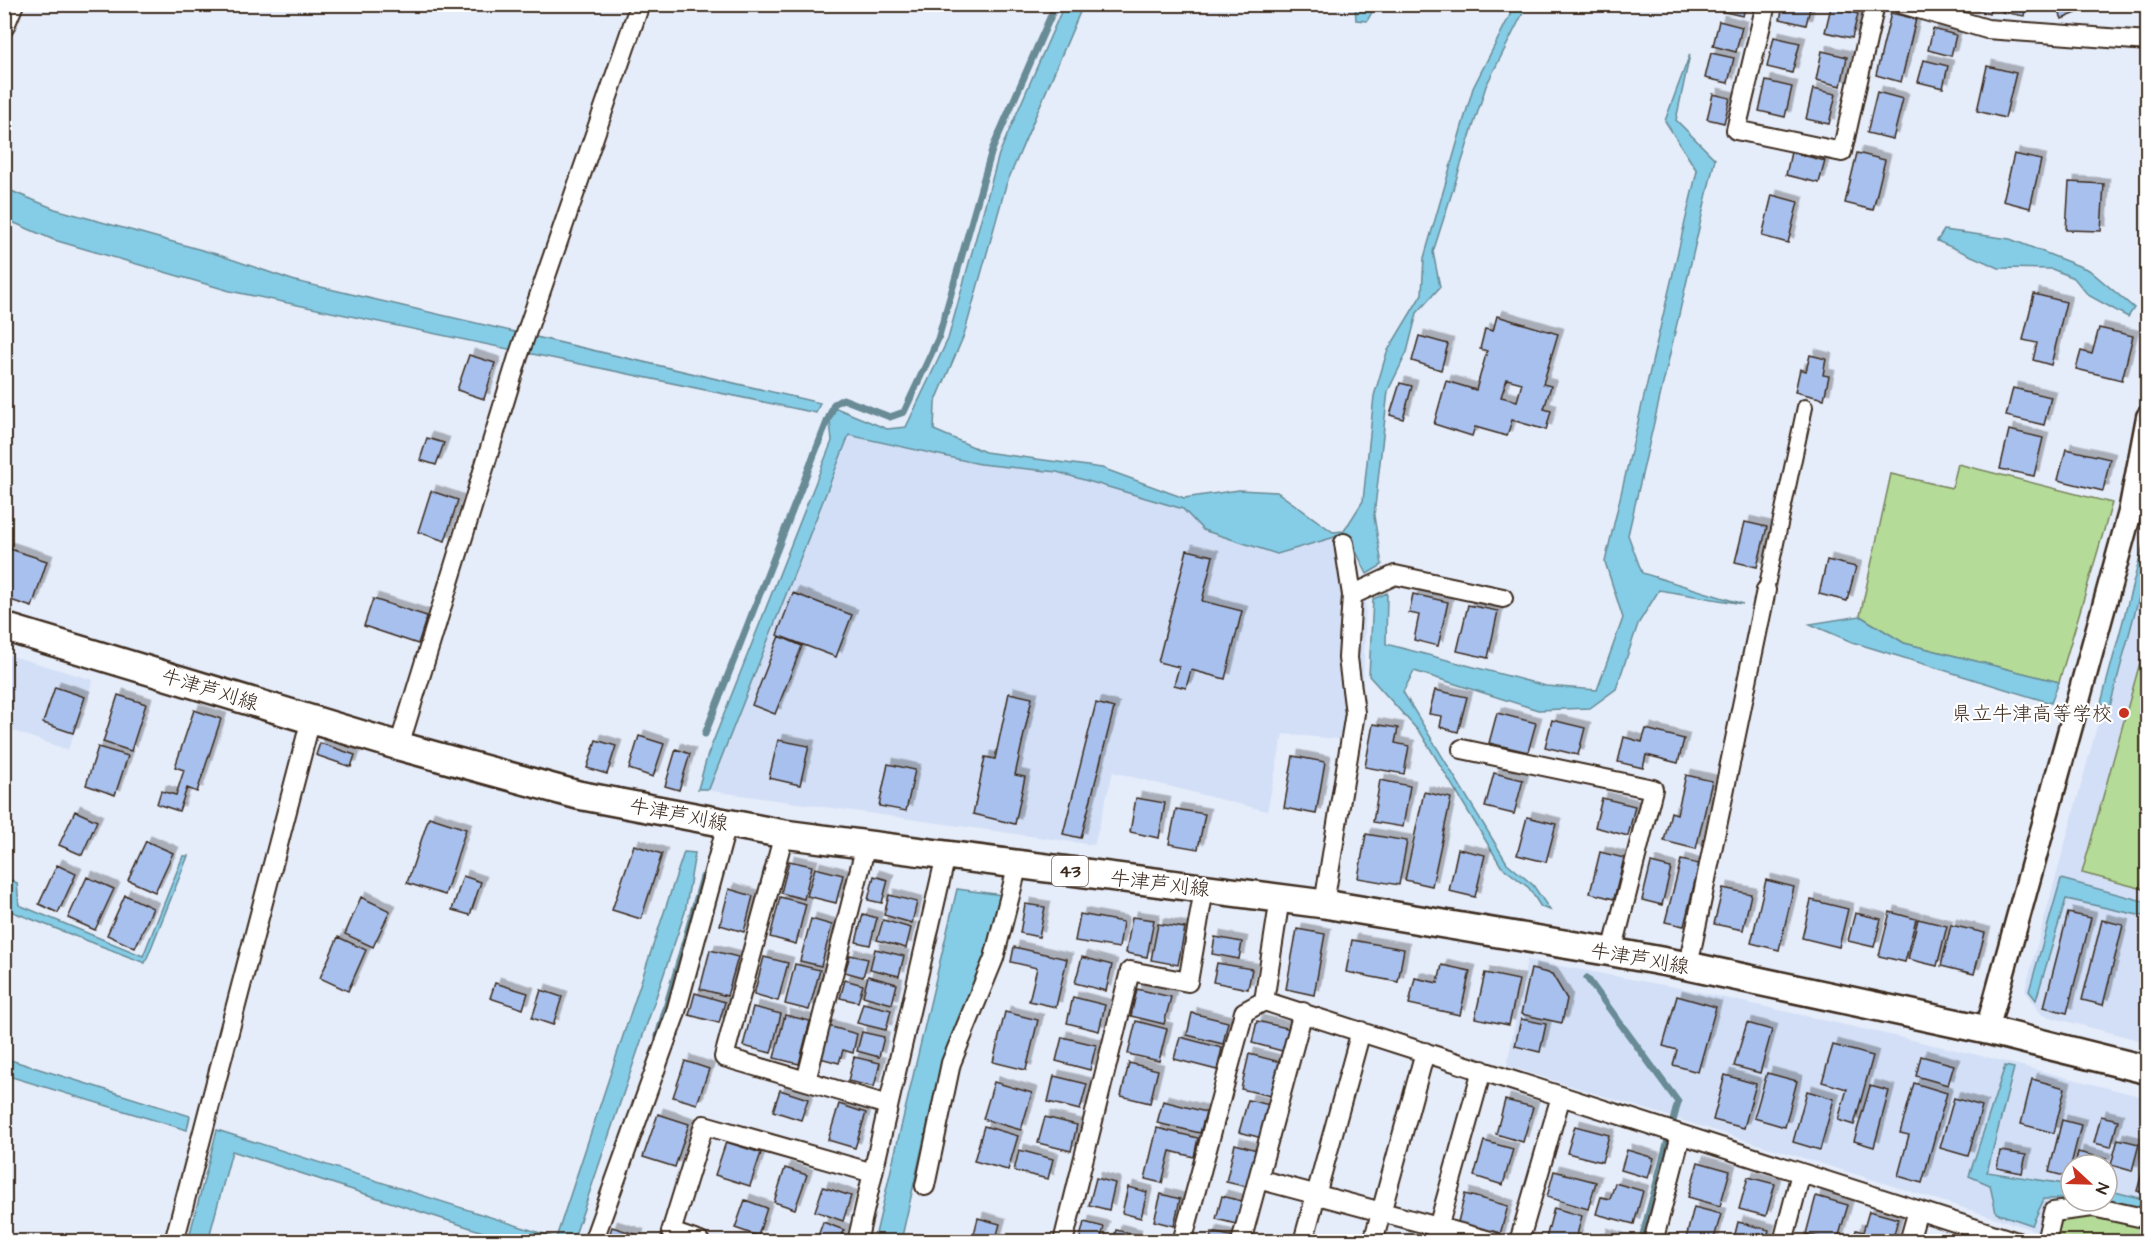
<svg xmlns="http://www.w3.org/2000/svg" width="2152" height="1246" viewBox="0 0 2152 1246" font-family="'Architects Daughter','Klee One',sans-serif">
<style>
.built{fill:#d2dff6;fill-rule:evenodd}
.green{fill:#b4db98;stroke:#78825b;stroke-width:1.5}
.water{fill:#85cce6;stroke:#678b96;stroke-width:1.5}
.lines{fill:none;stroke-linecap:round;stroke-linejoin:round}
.stream{stroke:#678b96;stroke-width:7}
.building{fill:#a7c0ed;stroke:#3b2a1e;stroke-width:1.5;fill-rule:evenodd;filter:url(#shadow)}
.pedestrian-casing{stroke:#3b2a1e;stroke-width:18}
.minor-casing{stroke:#3b2a1e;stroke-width:22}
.tertiary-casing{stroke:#3b2a1e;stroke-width:27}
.primary-casing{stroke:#3b2a1e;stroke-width:32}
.pedestrian{stroke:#fff;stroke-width:14}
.minor{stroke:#fff;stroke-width:18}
.tertiary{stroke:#fff;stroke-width:22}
.primary{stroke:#fff;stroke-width:27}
.poi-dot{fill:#c8321e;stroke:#fff;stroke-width:2}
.labels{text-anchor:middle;stroke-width:4.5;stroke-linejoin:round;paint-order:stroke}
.shield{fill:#fff;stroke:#766a62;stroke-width:1.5}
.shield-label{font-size:18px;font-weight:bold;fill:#3b2a1e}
.street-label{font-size:20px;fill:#3b2a1e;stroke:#fff}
.poi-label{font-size:20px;fill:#3b2a1e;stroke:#fff;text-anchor:end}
</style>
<defs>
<filter id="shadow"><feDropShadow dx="5.5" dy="-5.5" stdDeviation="0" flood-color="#0004"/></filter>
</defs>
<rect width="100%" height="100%" fill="#e5ecfa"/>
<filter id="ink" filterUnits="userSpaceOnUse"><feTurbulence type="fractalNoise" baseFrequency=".0167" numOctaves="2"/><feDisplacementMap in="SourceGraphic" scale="12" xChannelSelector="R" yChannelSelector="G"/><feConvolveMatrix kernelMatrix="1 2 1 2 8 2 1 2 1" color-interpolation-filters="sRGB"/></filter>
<g filter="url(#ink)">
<!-- built -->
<path class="built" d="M846,425L1345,536L1366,597L1361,741L1283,734L1267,811L1113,772L1094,845L698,789Z
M2147,544V1042L2042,1015L2025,990Z
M5,654L93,680L68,750L5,728Z
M1527,960L1690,990L1982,1056L2147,1098V1228L2090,1216L2062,1218L2057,1237L1507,1066ZM2071,1165H2107V1201H2071Z"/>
<!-- green -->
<path class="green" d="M1958,464L2112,503L2059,682L1904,643L1860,616L1891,474L1952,488Z
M2147,637V890L2082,873Z
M2090,1216L2147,1228V1241L2056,1242L2062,1218Z"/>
<!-- water -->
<path class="water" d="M1355,4H1376V5L1367,21L1356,20Z
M1064,5H1083L1006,185L964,335L935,403L934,430L985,452L1102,468L1184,498L1239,490L1277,492L1333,532L1344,531L1363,501L1374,396L1387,352L1422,294L1424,258L1473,88L1510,15L1511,5H1527L1486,86L1433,252L1440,287L1417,313L1407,352L1388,391L1374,516L1382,565L1367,574L1350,539L1335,537L1277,554L1203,530L1183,509L1057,472L980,464L849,435L709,789H698L707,757L832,441L830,422L836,408L887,429L906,427L948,339L999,154Z
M1690,54L1676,120L1715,159L1628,535L1642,573L1743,604L1659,590L1638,624L1616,689L1590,708L1538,710L1414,671L1403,692L1507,863L1533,885L1550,910L1541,907L1529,888L1501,866L1422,735L1369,676L1373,599L1387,593L1386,644L1546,686L1597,690L1623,618L1605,562L1697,171L1665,121Z
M4,188L55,209L216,254L295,281L820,403L816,413L230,291L54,240L5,219Z
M1944,230L2010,239L2089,270L2134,308L2128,317L2088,295L2074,278L2052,269L1999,268L1937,241Z
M2147,531V567L2110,706L2101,703Z
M1860,616L1904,643L2059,682L2051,703L1852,642L1810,624Z
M684,852L695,853L685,912L573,1241H511L232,1151L208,1241H188L217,1130L556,1238Z
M183,856H188L145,963L13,912L5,904V877L17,883L19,905L143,956Z
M2061,879L2147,902V917L2066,899L2036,1000L2029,991Z
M957,889L1002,895L986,955L942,1060L901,1241L874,1242Z
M4,1058L190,1116L187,1130L5,1075Z
M2005,1066L2014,1068L1987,1172L2071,1185V1199H2044L2032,1225L1996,1213L1990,1185L1969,1176Z
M2107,1190L2147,1200V1212L2107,1201Z"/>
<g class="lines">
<!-- stream -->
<path class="stream" d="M705,734L834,404L843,399L890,417L904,412L938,339L992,150L1056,4
M1587,978L1678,1102L1641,1242
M658,1036L703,877"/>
</g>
<!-- building -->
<path class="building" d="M1722,4H1746L1743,16L1720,11Z
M1784,4H1811L1806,25L1780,19Z
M1964,4H1992L1989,14Z
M2004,4H2026L2024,16L2002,12Z
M2056,4H2078L2081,11L2062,19Z
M1831,7L1858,14L1852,38L1825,32Z
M1891,13L1916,19L1901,82L1876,75Z
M1719,21L1742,27L1736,52L1713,46Z
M1933,29L1956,35L1951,56L1928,50Z
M1774,37L1800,43L1792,73L1767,67Z
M1822,51L1847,57L1841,86L1816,80Z
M1711,53L1734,58L1728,83L1705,78Z
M1924,60L1948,66L1943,88L1918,82Z
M1987,66L2016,73L2005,118L1977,111Z
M1766,81L1792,87L1785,117L1759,111Z
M1813,89L1836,94L1829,124L1806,119Z
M1877,92L1903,99L1893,139L1867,133Z
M1713,94L1730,98L1724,123L1707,119Z
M1791,152L1825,161L1819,183L1786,175Z
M1857,153L1885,160L1873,210L1845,203Z
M2014,154L2041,160L2030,208L2003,201Z
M2069,182L2104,184L2101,231L2066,230Z
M1772,195L1798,202L1788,243L1762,236Z
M2034,294L2066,302L2051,365L2033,360L2037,343L2023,340Z
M1497,316L1558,334L1543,384L1551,386L1544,409L1551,411L1546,430L1512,420L1507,436L1475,427L1472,436L1434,424L1446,381L1476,390L1487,351L1480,349L1485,329L1493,331ZM1507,379L1522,383L1517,401L1501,397Z
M2099,328L2133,336L2122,380L2076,369L2081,351L2092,354Z
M1419,336L1448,344L1441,370L1412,361Z
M469,355L495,363L484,399L457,390Z
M1810,355L1826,359L1823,375L1829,376L1824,399L1795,392L1800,369L1806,371Z
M1400,383L1412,386L1403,419L1390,415Z
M2013,388L2051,397L2044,425L2006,416Z
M2009,430L2043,438L2034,476L2000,469Z
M427,438L444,443L436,465L420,460Z
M2066,449L2110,459L2103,491L2058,480Z
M431,491L458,500L445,541L418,532Z
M1745,522L1767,527L1757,567L1735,562Z
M7,548L47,561L32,607L4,598V556Z
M1187,550L1213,556L1202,601L1242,611L1225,679L1191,670L1186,688L1174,685L1179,667L1158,662Z
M1827,560L1856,567L1847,601L1819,594Z
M793,593L852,615L836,657L777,635Z
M1413,594L1448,602L1438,646L1414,640L1419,615L1409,613Z
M373,599L427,616L418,644L364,626Z
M1468,605L1498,611L1488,658L1457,651Z
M779,636L802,646L775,714L752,705Z
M55,687L85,697L73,733L43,723Z
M1435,690L1467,697L1458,732L1440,727L1442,716L1429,714Z
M1009,693L1032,698L1015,775L1025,777L1015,824L973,814L985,757L995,759Z
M118,695L146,704L131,751L103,742Z
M1096,703L1114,708L1081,838L1063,834Z
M194,710L221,719L197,792L187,788L179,811L157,804L161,791L176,795L184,770L175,767Z
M1497,713L1536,723L1528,752L1489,743Z
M1552,720L1585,728L1578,755L1545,747Z
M1373,724L1398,728L1395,743L1409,746L1404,774L1365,767Z
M1646,729L1684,739L1678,763L1646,755L1643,768L1618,762L1624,737L1642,742Z
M639,736L664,744L653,777L629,769Z
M596,740L616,746L607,774L587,768Z
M778,740L809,746L800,785L769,778Z
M320,743L355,755L351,767L316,755Z
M98,747L128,756L115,795L86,785Z
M676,749L690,754L679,790L665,786Z
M1293,756L1325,762L1316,814L1284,808Z
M888,764L915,770L906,811L879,806Z
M1494,773L1523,780L1514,814L1485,807Z
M1686,775L1712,781L1696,849L1664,841L1671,812L1677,814Z
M1380,780L1410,786L1403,827L1373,822Z
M1424,792L1451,798L1432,886L1405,880Z
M1136,798L1165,803L1159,838L1130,832Z
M1602,798L1635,806L1628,836L1595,827Z
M1176,809L1205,814L1198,849L1169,844Z
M75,811L97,821L82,855L59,845Z
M429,817L466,829L445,895L407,883Z
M1527,817L1556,824L1546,862L1517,855Z
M1366,834L1407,841L1399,885L1358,878Z
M146,841L173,853L155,892L128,880Z
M634,845L662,854L641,919L612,910Z
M1458,849L1485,855L1475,897L1449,891Z
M1600,852L1624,858L1614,899L1590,893Z
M1681,860L1699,864L1684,926L1665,922Z
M789,861L812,866L804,899L781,893Z
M1651,863L1671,868L1662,905L1642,900Z
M57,865L76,874L58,913L39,904Z
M815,868L843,875L836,903L807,896Z
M463,876L481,882L470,915L452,910Z
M874,876L888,880L882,903L868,900Z
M87,877L114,889L95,930L68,918Z
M1766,880L1794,887L1779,950L1751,943Z
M1723,888L1751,894L1743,930L1714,924Z
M729,889L753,896L744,932L720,925Z
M125,895L153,908L135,948L107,935Z
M889,895L917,902L912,923L884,915Z
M361,897L390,911L373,947L345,934Z
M780,897L806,904L796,944L770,937Z
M1811,900L1848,909L1839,947L1802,938Z
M1025,904L1045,907L1039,937L1020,933Z
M1890,912L1916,919L1905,962L1879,956Z
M1855,913L1881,919L1874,947L1848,941Z
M2068,913L2091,918L2067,1013L2044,1007Z
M863,914L877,918L870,945L856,942Z
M1080,914L1123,922L1119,948L1075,941Z
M1132,917L1154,920L1147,957L1126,953Z
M811,919L832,925L821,966L800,961Z
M1918,919L1947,926L1937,966L1908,959Z
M883,920L911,928L906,948L877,940Z
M2102,920L2123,925L2103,1005L2082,1000Z
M1158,924L1185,928L1178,965L1151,960Z
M1951,925L1985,933L1974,974L1941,966Z
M1297,929L1325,934L1314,995L1286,989Z
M338,937L366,950L348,991L320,978Z
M1215,937L1242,942L1239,959L1212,954Z
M1352,940L1404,949L1398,982L1346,972Z
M1014,947L1067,959L1056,1007L1029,1001L1037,968L1011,962Z
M875,949L904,956L899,976L870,969Z
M710,950L738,957L727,996L700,989Z
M850,955L868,959L863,977L845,972Z
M764,957L788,963L778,1001L754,994Z
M1082,957L1112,965L1106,991L1075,983Z
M1217,963L1252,969L1248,989L1213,982Z
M795,964L820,970L809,1010L785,1004Z
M1442,965L1470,971L1460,1015L1409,1004L1415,978L1438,983Z
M1531,969L1552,974L1567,999L1562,1023L1521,1014Z
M1485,973L1519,980L1509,1025L1475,1018Z
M868,976L897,984L892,1004L863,996Z
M845,980L863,985L858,1002L840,998Z
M495,983L528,993L523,1009L490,998Z
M1137,989L1171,997L1164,1024L1131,1016Z
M541,990L562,997L553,1025L532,1018Z
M695,993L725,1002L719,1023L689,1015Z
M1677,996L1716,1007L1698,1072L1673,1065L1677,1050L1663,1046Z
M1073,997L1105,1005L1099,1031L1067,1023Z
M863,1003L891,1010L886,1030L857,1023Z
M753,1007L781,1014L771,1053L743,1046Z
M1005,1012L1038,1020L1026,1070L993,1062Z
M1192,1013L1228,1022L1223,1044L1187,1035Z
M785,1015L810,1021L799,1064L774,1058Z
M1521,1019L1546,1024L1540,1052L1515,1046Z
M1136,1021L1167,1029L1159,1061L1128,1054Z
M1257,1021L1291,1029L1286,1052L1252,1043Z
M1747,1023L1772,1030L1760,1073L1734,1066Z
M828,1026L857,1034L853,1053L843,1050L839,1063L820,1058Z
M862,1032L884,1037L879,1057L857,1051Z
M1062,1037L1096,1045L1090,1070L1056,1061Z
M1180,1037L1222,1048L1217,1070L1174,1059Z
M1833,1045L1873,1056L1854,1125L1838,1120L1847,1089L1822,1082Z
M1249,1054L1280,1062L1271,1096L1241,1089Z
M1921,1056L1954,1065L1948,1085L1916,1076Z
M854,1057L880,1063L874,1087L848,1081Z
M685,1061L709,1069L697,1104L673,1097Z
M1129,1063L1158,1070L1150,1103L1121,1096Z
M1767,1073L1797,1081L1785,1127L1754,1118Z
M1725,1075L1756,1084L1744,1128L1713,1120Z
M1054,1076L1087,1084L1080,1110L1048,1102Z
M2032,1079L2065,1088L2054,1133L2021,1124Z
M994,1082L1032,1093L1021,1130L983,1119Z
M1914,1083L1947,1093L1922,1183L1898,1176L1909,1135L1900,1133Z
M1870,1086L1889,1091L1874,1147L1854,1141Z
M780,1090L808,1099L801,1120L773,1111Z
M1807,1091L1834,1099L1820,1150L1793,1142Z
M1954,1098L1982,1106L1968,1156L1940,1148Z
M1248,1100L1270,1105L1262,1138L1239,1132Z
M1505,1100L1533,1107L1523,1142L1496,1134Z
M1163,1101L1206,1112L1200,1133L1157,1123Z
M839,1104L866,1113L855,1148L828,1140Z
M658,1114L689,1124L675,1167L643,1157Z
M2101,1116L2118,1120L2111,1147L2094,1143Z
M1045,1117L1077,1125L1071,1151L1038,1143Z
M2062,1120L2081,1125L2068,1177L2049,1172Z
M984,1126L1018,1136L1008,1170L974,1161Z
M1575,1126L1609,1135L1602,1162L1567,1153Z
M1157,1128L1198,1138L1194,1157L1170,1151L1162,1183L1145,1179Z
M2118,1139L2139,1144L2132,1171L2111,1165Z
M1484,1141L1513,1149L1503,1185L1474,1176Z
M726,1142L761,1153L750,1186L715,1175Z
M1235,1144L1257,1150L1248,1187L1226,1182Z
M1019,1150L1053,1159L1048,1179L1014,1171Z
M1627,1150L1654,1158L1648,1178L1621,1170Z
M2000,1151L2026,1155L2022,1173L1997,1168Z
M2078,1152L2106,1159L2104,1165H2075Z
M2148,1152V1194L2137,1191Z
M1698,1162L1730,1171L1720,1206L1688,1197Z
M785,1168L807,1175L795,1209L774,1202Z
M1554,1171L1596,1182L1588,1209L1547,1197Z
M1748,1177L1775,1184L1766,1216L1739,1209Z
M1096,1178L1115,1183L1109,1210L1089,1205Z
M1615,1183L1643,1191L1634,1224L1596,1214L1601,1197L1610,1199Z
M823,1187L851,1196L843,1221L815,1211Z
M1128,1187L1147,1192L1141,1218L1122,1213Z
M1161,1194L1180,1199L1174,1226L1154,1221Z
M1465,1194L1508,1206L1499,1238L1457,1226Z
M1222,1196L1242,1201L1236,1224L1216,1219Z
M1816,1196L1848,1205L1837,1242L1806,1234Z
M745,1200L767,1208L758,1236L735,1228Z
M1694,1207L1721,1214L1713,1242H1685Z
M1554,1208L1582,1216L1575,1242H1545Z
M1869,1211L1898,1219L1892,1242H1853L1856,1230L1863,1232Z
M978,1218L1000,1224L995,1242H972Z
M823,1222L844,1230L840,1242H816Z
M1084,1222L1104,1227L1100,1242H1079Z
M1738,1222L1769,1230L1766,1242H1733Z
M612,1227L638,1235L636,1242H607Z
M1116,1230L1136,1235L1134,1242H1113Z
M1212,1232L1235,1237L1234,1242H1209Z
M1602,1234L1628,1242H1600Z
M1947,1237L1963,1242H1946Z"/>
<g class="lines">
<!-- pedestrian casing -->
<g class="pedestrian-casing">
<path id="pedestrian" d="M1766,590L1805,407"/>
</g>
<!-- minor casing -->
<g class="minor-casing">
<path id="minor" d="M1766,4L1736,130L1842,152L1875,4
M1902,4L1987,29L2148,41
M4,28L14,4
M1352,595L1395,575L1503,598
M399,746L518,357L640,4
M1462,749L1653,789L1612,952
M784,834L724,1057L888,1105
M1324,904L1355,713L1348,658L1352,595L1344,543
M1688,966L1766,590
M1264,1001L2017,1242
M806,1081L866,845
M1258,1179L1494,1242
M925,1186L951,1063L994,958L1018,864
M174,1242L311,719
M593,1242L675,1015L727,824
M700,1242L671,1232L704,1125L873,1173
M857,1242L946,855
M1063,1242L1130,971L1188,982L1204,889
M1182,1242L1244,1012L1264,1001L1280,898
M1241,1242L1303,1012
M1303,1242L1361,1031
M1373,1242L1425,1052
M1434,1242L1482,1070
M1519,1242L1561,1096
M1653,1242L1681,1135
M1783,1242L1801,1173
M1909,1242L1918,1210
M2046,1242L2053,1212L2093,1207L2148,1219"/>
</g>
<!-- tertiary casing -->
<g class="tertiary-casing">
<path id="tertiary" d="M1987,1030L2130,512L2148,417"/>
</g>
<!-- primary casing -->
<g class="primary-casing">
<path id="primary" d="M4,627L399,746L578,795L784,834L1324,904L1612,952L1688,966L1987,1030L2148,1070"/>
</g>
<!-- pedestrian -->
<use href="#pedestrian" class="pedestrian"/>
<!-- minor -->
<use href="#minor" class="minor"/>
<!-- tertiary -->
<use href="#tertiary" class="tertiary"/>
<!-- primary -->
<use href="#primary" class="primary"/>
</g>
</g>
<!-- markers -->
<circle class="poi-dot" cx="2124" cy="713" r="6"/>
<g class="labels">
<!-- shield labels -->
<rect class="shield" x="1052" y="856" width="36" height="30" rx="4.5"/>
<g class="shield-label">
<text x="1070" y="877">43</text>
</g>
<!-- street labels -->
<g class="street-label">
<text transform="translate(210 689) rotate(17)" y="7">牛津芦刈線</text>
<text transform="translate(679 814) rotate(11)" y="7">牛津芦刈線</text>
<text transform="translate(1160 883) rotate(7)" y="7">牛津芦刈線</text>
<text transform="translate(1640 958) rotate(10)" y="7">牛津芦刈線</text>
</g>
<!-- poi labels -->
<g class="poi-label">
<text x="2112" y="720">県立牛津高等学校</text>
</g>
</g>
<!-- margin -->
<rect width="2152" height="1246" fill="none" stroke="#fff" stroke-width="24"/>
<rect x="12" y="12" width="2128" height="1222" fill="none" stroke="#3b2a1e" stroke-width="2" filter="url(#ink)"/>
<!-- north arrow -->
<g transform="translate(2089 1183) rotate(112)"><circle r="28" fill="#ffffff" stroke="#b1aaa5" stroke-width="1.5"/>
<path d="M0-4.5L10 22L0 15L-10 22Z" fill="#c8321e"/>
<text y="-9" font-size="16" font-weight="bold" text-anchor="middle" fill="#3b2a1e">N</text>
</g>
</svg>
